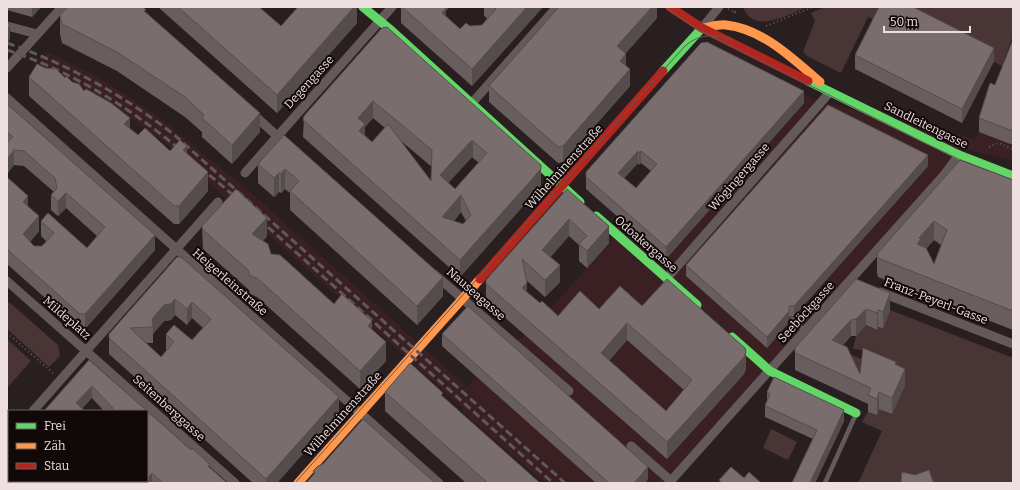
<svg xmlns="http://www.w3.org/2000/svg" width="1020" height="490" viewBox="0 0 1020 490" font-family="Bitter,serif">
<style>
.built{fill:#3a2023}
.green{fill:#4a3536}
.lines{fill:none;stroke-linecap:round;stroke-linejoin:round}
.path{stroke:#665d5e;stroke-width:2;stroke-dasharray:1 3;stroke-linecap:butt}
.lane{stroke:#645a5b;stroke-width:4.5}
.street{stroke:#645a5b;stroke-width:9}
.fast{stroke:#63d668;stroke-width:9}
.slow{stroke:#ff974d;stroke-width:9}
.jam{stroke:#b3261e;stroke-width:9}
.tram{stroke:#61585a;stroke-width:1}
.rail{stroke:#61585a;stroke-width:3;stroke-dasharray:8 4;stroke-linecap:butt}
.wall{fill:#695e5f;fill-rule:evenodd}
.shaded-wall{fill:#554c4d}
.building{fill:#7a6d6e;stroke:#554c4d;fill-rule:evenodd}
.labels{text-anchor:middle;stroke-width:4;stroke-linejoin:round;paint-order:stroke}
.street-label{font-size:12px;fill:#eedfe0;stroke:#110808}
</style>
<rect width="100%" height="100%" fill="#2a1f20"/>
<!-- built -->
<path class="built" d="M1013,35V161L963,148L678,466L673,483H544L463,412V408L269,235L236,208L164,142L110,104L74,83L36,66L40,59L45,52L51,54L100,78L155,114L250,192L467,387L501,348L527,335L609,243L620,219L741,64L818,101L976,139Z"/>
<!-- green -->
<path class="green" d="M743,7H807C788,15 753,35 743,7Z
M825,7H1013V35L1002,66L886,7L879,22L868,17L841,73L807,56L803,52L815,21L811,13Z
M7,303H10L58,345L60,356L49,367L7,329Z
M890,310L1013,358V483H858L882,431L862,422L868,412L877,415L862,377L850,371L852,355L869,362L873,351L853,349L856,336L865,325L877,330Z
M7,339L31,361L7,388Z
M771,429L797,442L788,460L763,448Z"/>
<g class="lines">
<!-- path -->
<path class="path" d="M734,7L735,12
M728,9L735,12L734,14
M766,26L813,7
M989,147L998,143L1013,149
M7,333L54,374
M7,410L9,412"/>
<!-- lane -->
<path class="lane" d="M792,319L805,331
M825,483L856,414"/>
<!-- street -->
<path class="street" d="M7,26L37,34
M702,28L719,7
M7,68L62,7
M7,98L439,483
M472,103L557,7
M251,112L289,147
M245,173L392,7
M434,274L569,391
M667,278L830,92
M7,281L235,483
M880,292L1013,344
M33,411L218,202
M7,440L9,438
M631,446L671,481
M669,483L944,175L959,155"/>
<!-- fast -->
<path class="fast" d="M363,7L392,31L580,202
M663,71L702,28
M808,81L959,155L1013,176
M596,216L697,305
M732,337L770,371L856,413"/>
<!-- slow -->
<path class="slow" d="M702,28C710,27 718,24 726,25C763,29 793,59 820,82
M298,483L480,279"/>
<!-- jam -->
<path class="jam" d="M670,7L702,28L808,81
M480,279L663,71"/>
<!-- tram -->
<path class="tram" d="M665,7L695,28L927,144L961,160L1013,180
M295,483L684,47C698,34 714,33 732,40"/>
<!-- rail -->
<path class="rail" d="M7,43C67,64 121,94 172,133L565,483
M7,50C73,72 131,108 184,153
M200,167L240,201
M259,219L553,483"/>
</g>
<!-- wall -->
<path class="wall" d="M7,7H41L32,17L7,10Z
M158,7H259L281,26L357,7V23L277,113Z
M401,7H449L446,11V16L460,29L470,26L482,25L487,19L484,15V7H543L472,86L401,23Z
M657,7V18L625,54L626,66L630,86L563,162L558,163L489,102V86Z
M146,12L260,132L232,164L202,137V132L185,117L117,71L62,43L60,34V15Z
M382,28L541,186L460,277L303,137L304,116ZM373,118L385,128L372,142L365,135V127ZM401,141L432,167L431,181ZM471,158H473L479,163L455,189L448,183ZM461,212L466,221L463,224L454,221Z
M1013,42V145L979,132V118L995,85Z
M701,43L804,103L666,259L586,189V172ZM638,163L639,165L641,163L651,171L636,188L624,178Z
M855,55L994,61L962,123L855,69Z
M45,68L72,82L138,135L170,151L187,153L208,191L179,224H174L29,96V77Z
M7,104L155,250L85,329H80L7,264V177L28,207L39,231L30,242L34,246H42L47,242L41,236V221L87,248L97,236L66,208L58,216L51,210V195L54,192L24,166L14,165L7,174Z
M284,135L443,296L417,325L290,210V193L285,189L281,193L279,192L274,197L258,183V164Z
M960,160L1013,180V330L878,277L877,273V254ZM934,240L941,245L934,264L926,248Z
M928,166L794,316L789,317V322L767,348L686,276V265Z
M567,189L609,243L587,268L579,261V245L569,236L550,257L560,282L545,297L526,280L527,292L540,303L558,316L599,309L642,306L746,369L744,374L667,459L486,301V280ZM627,340L684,390L666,411L609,361Z
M202,226L267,236L263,241L271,254L334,304L372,330L386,361L360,389L257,297L250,294L248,289L203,249Z
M177,257L339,413L277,483H253L109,354V334ZM175,315L187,325L192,318L203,328L192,340L166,334V351L161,357L146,343H153V334L164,321L171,320Z
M856,279L890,310L883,328L878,327L877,330L866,325L856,336H851L843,345L860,374L896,365L905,385L892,414L879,409L877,415L868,412V404L795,370V348Z
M442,334L648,479L645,483H596L442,346Z
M89,360L147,411H104L92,398L44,411Z
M385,392L540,483H466L385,411Z
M767,392L844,421L815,483H792L813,439L765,417V406L767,400Z
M147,411L227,483H48L46,481H147Z"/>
<!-- shaded-wall -->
<path class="shaded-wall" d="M32,7H41L32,17Z
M354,7H357V23L277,113V95Z
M438,7H449L446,11V25Z
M527,7H543L472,86V69Z
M652,7H657V18L617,63V46Z
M10,24V38L7,46V33Z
M994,48V61L962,123V109Z
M626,54V70L620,61Z
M630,69V86L563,162V146Z
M804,91V103L666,259V247Z
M373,101V118L365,127V141L359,148L358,118Z
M260,113V132L232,164V145Z
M130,118V136L124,124Z
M471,141H473V158H471L440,192V175Z
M187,146V164L183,150Z
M14,150V165L7,174V159Z
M638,151V163L618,185V173Z
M641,151V163L639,165V153Z
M928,155V166L794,316V306Z
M285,169V189L281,193V174Z
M541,169V186L460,277V260Z
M208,172V191L179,224V206Z
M279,173V192L274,197V178Z
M66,193V208L58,216V201Z
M461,195V212L442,234V217Z
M28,196V211L23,202Z
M39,216V231L23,249V234Z
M267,218V236L252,252V234Z
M569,219V236L542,267V250Z
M934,221V240L921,255L917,244L919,238Z
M609,226V243L587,268V251Z
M155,235V250L85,329V314Z
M560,265V282L545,297V280Z
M443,277V296L417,325V306Z
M527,283V300L522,288Z
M890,293V310L883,328V312Z
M175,299V315L171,320L164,321L153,334V327L152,319L164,305Z
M192,302V318L187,325V309Z
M866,309V325L856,336V319Z
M878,310V327L877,330V313Z
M789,311V322L767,348V337Z
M851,320V336L832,357V340Z
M372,321V339L368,326Z
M627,323V340L601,370V353Z
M386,342V361L360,389V371Z
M746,352V369L744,374L667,459V442Z
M905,369V385L892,414V398Z
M92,386V398L80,411L76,403Z
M879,392V409L877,415V399Z
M339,397V413L277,483H266V479Z
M844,410V421L815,483H810Z
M648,467V479L645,483H634Z
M152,473V483H144L145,481H147V479Z
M109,481H115V483H107Z
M129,481H135V483H128Z"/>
<!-- building -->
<path class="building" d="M68,7H143L146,10L144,11L260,113L232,145L202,118L204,115L185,97L117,52L62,24L60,15Z
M178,7H259L281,26L298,7H354L277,95Z
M402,7H444L446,8L442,13L460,29L466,23L470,26L482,25L496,9L494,7H527L472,69Z
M559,7H652L617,46L626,54L620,61L630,69L563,146L558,147L489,86Z
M879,7H913L994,48L962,109L855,55Z
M7,24H10L7,33Z
M387,27L541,165V169L460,260L303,120L304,116L382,28ZM373,101L432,150L431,181L388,124L372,142L359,131L365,124L358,118ZM471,141H473L487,153L455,189L440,175ZM461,195L471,215L463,224L442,217Z
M707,42L804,91L666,247L586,177V172L701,43ZM638,151L639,153L641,151L657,164L636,188L618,173Z
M1012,42H1013V131L979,118L990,83L995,85Z
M37,64L45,68L56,69L65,78L66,76L72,82L79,84L84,91L86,89L111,103L130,118L124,124L138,135L145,128L170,151L180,140L187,146L183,150L208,172L179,206H174L29,77Z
M7,104L155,235L85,314H80L7,249V177L28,196L23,202L39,216L23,234L34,246H42L54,233L41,221L48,213L87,248L105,227L66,193L58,201L51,195L57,188L55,178L24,151L14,150L7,159V143L13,137L7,132Z
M828,105L928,155L794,306H789V311L767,337L686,265Z
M284,135L443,277L417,306L290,191L299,181L285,169L281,174L279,173L274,178L258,164Z
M960,160L1013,180V311L878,258L877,254ZM934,221L947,230L934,264L926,248L917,244L921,239L919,238Z
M236,189L267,218L252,234L268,244L271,254L280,255L334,304L342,294L372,321L368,326L386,342L360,371L257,278L250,276L248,270L203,230L202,226Z
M567,189L609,226L587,251L579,244L587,236L569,219L542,250L560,265L545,280L522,259L527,283L522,288L540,303L542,301L558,316L580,291L599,309L620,286L642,306L667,279L745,348L746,352L744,357L667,442L486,284V280ZM627,323L692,380L666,411L601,353Z
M177,257H181L339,397L266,479L109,338V334ZM175,299L187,309L192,302L211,319L192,340L174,325L166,334L174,342L161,357L130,328L153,327L152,319L164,305L171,304Z
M856,279L890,293L883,312L878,310L877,313L866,309L856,319L851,320L832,340L847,347L860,374L863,348L896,362L895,364L905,369L892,398L879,392L877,399L868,395L871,388L795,353V348Z
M468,306L648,467L634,483H609L442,334Z
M89,360L147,411H110L113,408L92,386L76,403L85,411H44Z
M410,363L443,393L441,395L540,483H488L385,392Z
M774,377L844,410L810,483H792L817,430L765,406L770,394L767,392Z
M147,411L191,450L192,448L204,459L210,465L208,466L227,483H163L152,473L147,479Z
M363,419L435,483H306L315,473L313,471L318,466L323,464Z
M7,465L9,466V481H25L27,483H7Z
M731,467L744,478L749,472L761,483H722L719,480Z
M929,470L932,479L934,483H901L902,472L915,475Z
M59,481H109L107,483H61Z"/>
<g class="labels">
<!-- street labels -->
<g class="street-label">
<text transform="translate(309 82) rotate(-48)" y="4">Degengasse</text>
<text transform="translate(926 125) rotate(26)" y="4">Sandleitengasse</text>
<text transform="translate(564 167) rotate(-48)" y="4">Wilhelminenstraße</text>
<text transform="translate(739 177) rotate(-49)" y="4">Wögingergasse</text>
<text transform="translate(646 244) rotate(41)" y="4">Odoakergasse</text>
<text transform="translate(230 282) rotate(41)" y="4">Heigerleinstraße</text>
<text transform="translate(476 294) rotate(41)" y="4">Nauseagasse</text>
<text transform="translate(936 301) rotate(21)" y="4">Franz-Peyerl-Gasse</text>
<text transform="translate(806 312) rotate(-48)" y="4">Seeböckgasse</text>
<text transform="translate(67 318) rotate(41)" y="4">Mildeplatz</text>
<text transform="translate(169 408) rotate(42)" y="4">Seitenberggasse</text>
<text transform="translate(343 414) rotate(-48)" y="4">Wilhelminenstraße</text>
</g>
</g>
<!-- border -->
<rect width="1020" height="490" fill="none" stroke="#eedfe0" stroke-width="16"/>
<!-- legend -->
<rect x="8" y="410" width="140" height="72" fill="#110808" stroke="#695e5e"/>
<rect x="16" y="423" width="20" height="6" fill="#63d668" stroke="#695e5e"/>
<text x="44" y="430" font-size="12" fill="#eedfe0">Frei</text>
<rect x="16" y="443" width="20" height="6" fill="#ff974d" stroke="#695e5e"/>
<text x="44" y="450" font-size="12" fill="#eedfe0">Zäh</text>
<rect x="16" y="463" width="20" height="6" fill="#b3261e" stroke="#695e5e"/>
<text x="44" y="470" font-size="12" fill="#eedfe0">Stau</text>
<!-- scale -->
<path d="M884 26v6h86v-6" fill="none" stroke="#eedfe0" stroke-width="2"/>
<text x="890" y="26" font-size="12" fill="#eedfe0" stroke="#110808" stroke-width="3" paint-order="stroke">50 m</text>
</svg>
